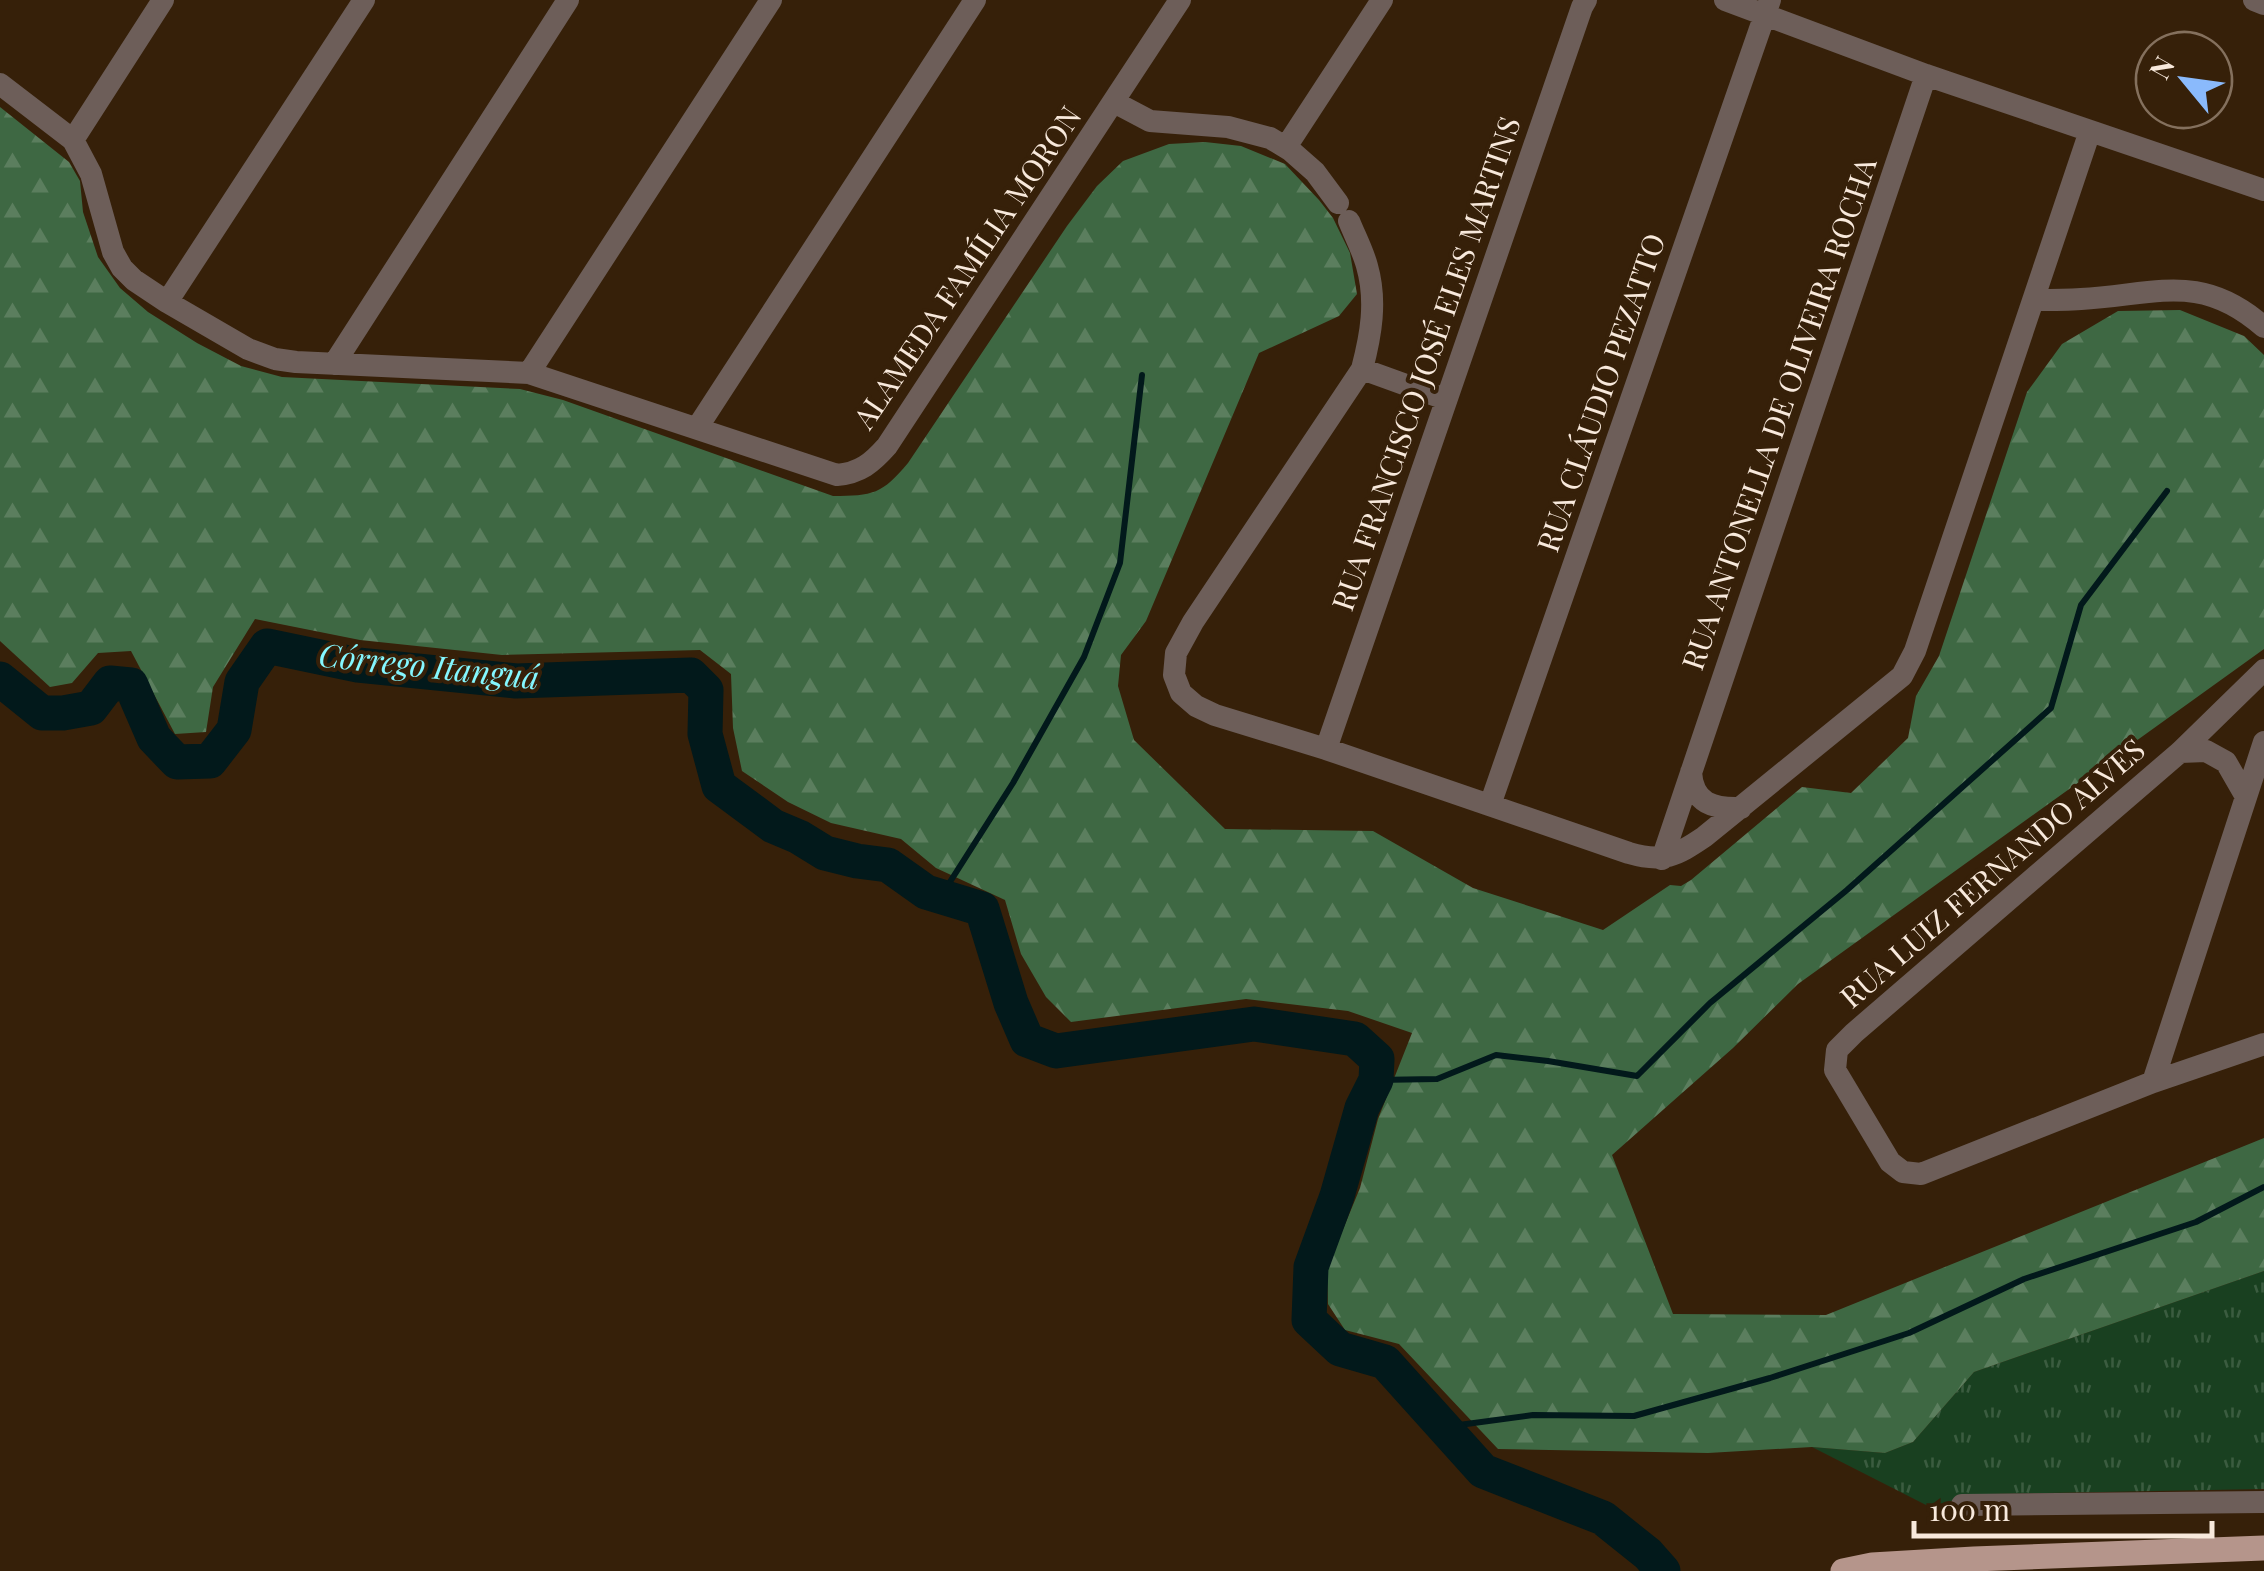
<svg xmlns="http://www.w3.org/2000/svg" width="2264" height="1571" viewBox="0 0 2264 1571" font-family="'Playfair Display',serif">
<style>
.grass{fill:url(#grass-tufts)}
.forest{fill:url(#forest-firs)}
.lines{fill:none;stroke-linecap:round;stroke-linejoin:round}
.stream{stroke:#02191b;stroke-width:6}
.river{stroke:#02191b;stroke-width:35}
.minor{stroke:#6d5e59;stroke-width:22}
.major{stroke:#b5958b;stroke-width:25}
.labels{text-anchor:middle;stroke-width:8;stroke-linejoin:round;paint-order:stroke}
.street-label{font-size:30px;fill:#f8e9dc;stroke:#362009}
.water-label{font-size:32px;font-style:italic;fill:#84f7ff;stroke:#362009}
</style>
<defs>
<pattern id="grass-tufts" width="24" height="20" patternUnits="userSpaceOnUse" patternTransform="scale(2.5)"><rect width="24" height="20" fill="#194020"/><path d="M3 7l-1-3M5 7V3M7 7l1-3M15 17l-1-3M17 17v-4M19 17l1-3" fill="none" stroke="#3b5c40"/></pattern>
<pattern id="forest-firs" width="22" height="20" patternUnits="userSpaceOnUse" patternTransform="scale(2.5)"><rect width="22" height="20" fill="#3e6843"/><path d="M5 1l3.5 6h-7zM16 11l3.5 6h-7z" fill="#5b7e5e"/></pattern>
</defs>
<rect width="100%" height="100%" fill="#362009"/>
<!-- grass -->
<path class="grass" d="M2264,1271V1489L1987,1494L1928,1506L1812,1447L1885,1453L1913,1442L1974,1372Z"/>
<!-- forest -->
<path class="forest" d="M0,107L69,162L80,181L83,212L98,257L120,288L148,312L197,343L241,366L282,377L520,389L563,400L833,496C873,496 882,494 908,463L1067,226L1097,186L1123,161L1169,144L1205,142L1241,146L1285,164L1319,200L1333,218L1350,253L1357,294L1339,316L1259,353L1146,621L1121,655L1118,686L1134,740L1225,829L1373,831L1473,888L1603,930L1670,885L1681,886L1691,880L1802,787L1851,793L1908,738L1916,696L1939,656L2027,392L2062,344L2118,311L2180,310L2244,336L2264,355V649L1798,984L1733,1048L1612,1155L1673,1314L1826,1315L2264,1138V1271L1974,1372L1913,1442L1885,1453L1812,1447L1708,1453L1498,1449L1399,1344L1345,1330L1328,1304L1327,1268L1360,1188L1378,1119L1412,1033L1348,1011L1246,999L1071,1022L1046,997L1021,954L1005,900L936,868L901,839L831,823L788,802L742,771L733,728L731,674L700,650L502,655L360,640L255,619L213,687L206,732L175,734L131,651L98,653L72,683L50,687L0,641Z"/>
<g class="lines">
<!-- stream -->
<path class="stream" d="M941,896L1013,783L1084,657L1120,563L1142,375
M1376,1080L1437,1079L1496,1055L1548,1061L1637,1076L1710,1003L1847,890L2051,708L2081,605L2167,491
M1444,1427L1533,1415L1634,1416L1770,1378L1909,1333L2024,1279L2196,1222L2264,1187"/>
<!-- river -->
<path class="river" d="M0,679L42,713H63L91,708L110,683L131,685L154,738L177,762L210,761L234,730L242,682L267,646L358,665L516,681L691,675L706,690L705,734L719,786L773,826L799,837L825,853L857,861L888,865L926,892L982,909L1011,1003L1027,1040L1056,1051L1254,1024L1355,1039L1377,1059L1376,1080L1362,1108L1337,1196L1311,1267L1309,1320L1340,1349L1385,1362L1483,1471L1603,1518L1648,1554L1663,1571"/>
<!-- minor -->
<path class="minor" d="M1725,0L1926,75L2264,190
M2254,0L2264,4
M0,84L73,140L91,174L113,252L122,268L134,280L167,302L248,349L275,359L296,362L529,373L837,475C860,473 872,463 887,446L1180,0
M1114,102L1150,121L1228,127L1270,138L1290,150L1315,172L1338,203
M73,140L163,0
M1286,147L1382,0
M1349,221C1355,236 1363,251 1367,266C1377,301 1371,335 1362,369L1193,622L1176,653L1174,675L1181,693L1196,706L1215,715L1326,749L1629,853C1663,863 1676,856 1704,837L1902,676L1915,651L2090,131
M2035,300C2050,300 2066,300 2081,299C2156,295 2200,271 2264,327
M167,302L364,0
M334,364L568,0
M1362,369L1445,399
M529,373L771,0
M697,428L975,0
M2264,670L2180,752L1854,1033L1837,1050L1835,1070L1890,1162L1903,1172L1921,1174L2153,1082L2264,1044
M1326,749L1582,7L1586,0
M2180,752L2206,751L2226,762L2245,795
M1691,772C1693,804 1714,809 1741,808
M1490,805L1770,0
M1662,859L1926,75
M2153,1082L2264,742
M1962,1505L2264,1502"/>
<!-- major -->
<path class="major" d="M1843,1571L1872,1565L1974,1559L2264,1548"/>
</g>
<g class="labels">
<!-- street labels -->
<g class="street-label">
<text transform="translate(968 268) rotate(-56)" y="10">ALAMEDA FAMÍLIA MORON</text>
<text transform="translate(1427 364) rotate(-71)" y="10">RUA FRANCISCO JOSÉ ELES MARTINS</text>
<text transform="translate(1602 393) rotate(-71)" y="10">RUA CLÁUDIO PEZATTO</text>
<text transform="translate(1780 414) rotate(-71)" y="10">RUA ANTONELLA DE OLIVEIRA ROCHA</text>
<text transform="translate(1993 874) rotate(-41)" y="10">RUA LUIZ FERNANDO ALVES</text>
</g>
<!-- water labels -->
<g class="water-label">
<text transform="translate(429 667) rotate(6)" y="11">Córrego Itanguá</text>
</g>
</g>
<!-- north arrow -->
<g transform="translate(2184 80) rotate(299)"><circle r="48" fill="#362009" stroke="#84705d" stroke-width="2.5"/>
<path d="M0-8L18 38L0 25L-18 38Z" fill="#8abafc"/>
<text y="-15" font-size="28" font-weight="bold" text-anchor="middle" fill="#f8e9dc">N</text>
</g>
<!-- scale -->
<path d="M1914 1521v15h298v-15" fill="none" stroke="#f8e9dc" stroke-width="5"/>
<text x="1929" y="1521" font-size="30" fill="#f8e9dc" stroke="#362009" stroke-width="8" paint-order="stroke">100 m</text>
</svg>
